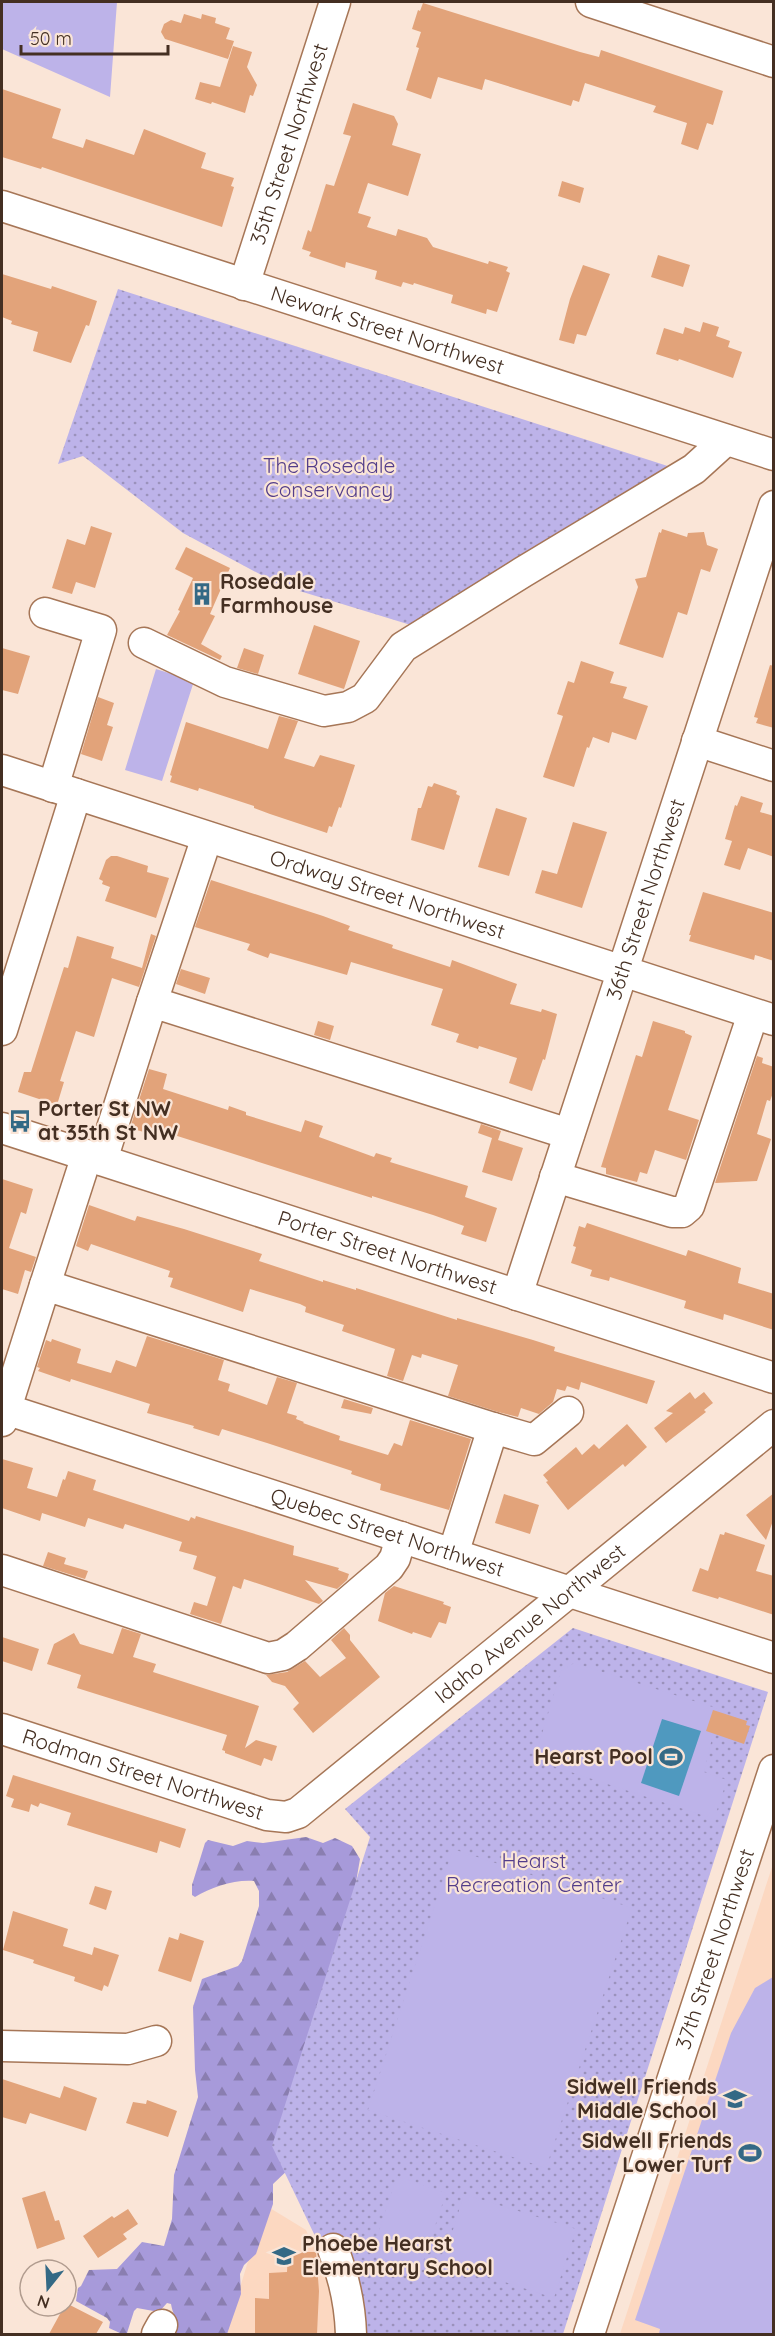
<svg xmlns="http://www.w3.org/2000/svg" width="775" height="2336" viewBox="0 0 775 2336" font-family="Quicksand,sans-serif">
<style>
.built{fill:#fcd8c1}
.forest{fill:url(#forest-firs)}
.park{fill:url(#park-dots)}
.garden{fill:#bdb3e9}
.water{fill:#4f99bf}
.building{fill:#e2a37a}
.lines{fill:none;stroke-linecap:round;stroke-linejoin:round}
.minor-casing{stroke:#a67657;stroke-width:33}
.minor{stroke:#fff;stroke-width:30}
.labels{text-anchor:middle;stroke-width:4.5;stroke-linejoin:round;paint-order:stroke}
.street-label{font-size:21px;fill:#442f22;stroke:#fae5d7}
.park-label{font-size:21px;fill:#533d8a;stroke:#fae5d7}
.poi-label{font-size:21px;font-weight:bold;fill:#442f22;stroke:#fae5d7;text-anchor:start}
</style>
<defs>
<pattern id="forest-firs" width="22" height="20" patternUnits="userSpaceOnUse" patternTransform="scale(1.5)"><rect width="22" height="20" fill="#a79ada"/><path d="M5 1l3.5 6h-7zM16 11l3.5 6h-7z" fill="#8a7eb0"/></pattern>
<pattern id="park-dots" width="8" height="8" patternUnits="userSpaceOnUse" patternTransform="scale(1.5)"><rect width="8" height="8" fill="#bdb3e9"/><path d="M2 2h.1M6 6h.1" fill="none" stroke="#9b92bc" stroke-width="1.8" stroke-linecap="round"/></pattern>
</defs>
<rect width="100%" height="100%" fill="#fae5d7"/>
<!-- built -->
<path class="built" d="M773,1864V2334H620Z
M265,2205L306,2230L330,2282L337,2334H226Z"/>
<!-- forest -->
<path class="forest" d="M306,1837L323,1843L335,1838L352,1846L360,1859L310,2149L273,2184V2204L256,2254L244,2265L240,2274L241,2294L227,2334H176C180,2320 173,2317 171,2304L167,2303L159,2312L137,2308L134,2311L127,2333L122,2334L109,2328L110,2322L107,2318L76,2301L78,2288L81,2286L89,2270L117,2269L142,2242L164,2246L172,2219L174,2175L198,2097L195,2070L193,2007L202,1979L238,1966L242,1961L259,1906V1891L254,1881C236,1879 211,1887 195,1897L192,1895V1885L205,1843L208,1840L233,1846L247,1841L263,1843Z"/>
<!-- park -->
<path class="park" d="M118,289L680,470L414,626L280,585L183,533L83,456L58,464Z
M573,1628L768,1692L563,2334H367L338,2325L336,2280L272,2146L370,1837L345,1809Z"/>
<!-- garden -->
<path class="garden" d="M2,2H117L110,97L2,49Z
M156,669L194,681L162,781L125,770Z
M574,1663L719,1709L704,1772L727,1780L714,1819L534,1760L561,1671Z
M453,1849L632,1908L546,2168L368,2110Z
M773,1977V2334H659L660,2329L635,2320L731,2033L755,1988Z
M397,2176L446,2193L420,2271L371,2255Z
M464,2194L576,2229L554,2298L443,2262Z"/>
<!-- water -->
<path class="water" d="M662,1719L701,1731L679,1796L641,1783Z"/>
<!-- building -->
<path class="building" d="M423,3L580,52L599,57L601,50L723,91L713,125L707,123L698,150L681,144L687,123L653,112L656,106L585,83L579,102L573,100L571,106L485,79L482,90L438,77L431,99L406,90L419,48L416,47L421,32L412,29L418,10L420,11Z
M184,14L201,19L202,14L216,18L215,23L230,28L226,39L234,41L228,59L165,39L161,32L164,24L171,20L181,23Z
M233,46L252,52L247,67L257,85L253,96L250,95L245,113L212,102L211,104L195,99L200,82L220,87Z
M2,89L61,109L52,138L83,148L86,139L134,155L144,129L206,153L201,168L234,178L231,186L234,187L222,227L42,167L41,169L2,157Z
M353,103L394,116L398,124L392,145L421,154L408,196L368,183L358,213L371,217L367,227L396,236L398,229L427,238L433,247L488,264L489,261L508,267L506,271L510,273L497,312L487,309L486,314L451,303L453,295L414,283L413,285L403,282L401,287L375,279L377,271L346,262L345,268L309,256L311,252L302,249L308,230L311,232L326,184L334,186L351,136L343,134Z
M562,181L584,188L580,203L558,196Z
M658,255L690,265L683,287L651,277Z
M583,265L610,274L586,336L577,334L574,344L559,340L570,299Z
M2,274L51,289L52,286L97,301L89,326L86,325L71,363L33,351L38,332L11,324L12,321L2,317Z
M703,322L719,327L716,336L730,341L728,347L742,352L733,378L679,359L678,361L656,354L664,328L683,334L685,327L700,332Z
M91,526L112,533L95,588L76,582L72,594L52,588L67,539L85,545Z
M662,529L687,537L688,533L704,532L707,545L718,549L710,572L701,569L687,615L678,612L663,658L619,644L638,587L635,579L646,577L659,532L661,533Z
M186,547L230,568L210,614L215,616L201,644L222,656L220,660L167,635L180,611L178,610L193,578L175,569Z
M314,625L360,641L344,689L298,674Z
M2,648L30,656L18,694L2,690Z
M244,648L264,655L258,674L237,668Z
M581,661L614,672L610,683L627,687L623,698L648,706L636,740L612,732L609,743L593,737L589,748L587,747L574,787L543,777L563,716L557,714L568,681L574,683Z
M770,665L774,666V728L756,723L758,718L754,717Z
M98,697L114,703L107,725L113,727L102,761L81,754Z
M279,716L298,721L284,758L314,767L320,755L355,765L341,808L339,807L332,827L329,826L327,833L270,814L254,808V806L199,788L198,791L170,782L172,776L170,775L186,722L268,749Z
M434,783L457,791L456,794L460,796L444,850L411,840L418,808H421L428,786L432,787Z
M741,796L763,803L760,812L774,816V857L748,848L740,870L724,865L732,841L725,839L735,805L737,806Z
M496,808L527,818L509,876L478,867Z
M573,822L607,832L582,908L535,893L542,870L557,874Z
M111,856H117L148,866L147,872L169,878L156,918L105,901L110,887L102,884L103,881L99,879L106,860Z
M211,880L323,916L350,926L348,930L393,945L392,948L450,967L452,960L517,984L510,1004L541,1012L542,1009L557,1014L545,1060L543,1059L532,1091L509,1083L517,1058L479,1046L478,1049L456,1042L459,1034L431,1025L443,989L351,962L347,975L270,953L268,958L247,950L250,944L195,927Z
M703,892L774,913V961L755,955L754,960L689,941L691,935H689Z
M151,934L156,936L139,987L112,978L94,1037L76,1031L60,1081L64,1082L57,1105L18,1092L24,1072H31L64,967L68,968L77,936L114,947L111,958L142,968Z
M181,969L210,978L205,994L176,984Z
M318,1021L334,1026L330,1040L314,1035Z
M653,1021L685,1031V1033L692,1036L668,1110L699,1120L686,1160L655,1150L647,1174L640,1172L637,1182L606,1174V1168L601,1167L636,1055L642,1057Z
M757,1056L763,1058L762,1063L774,1067V1090L770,1101L767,1100L757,1134L771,1139L757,1181L715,1183Z
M149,1069L167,1074L163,1089L228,1110L229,1106L246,1112V1115L301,1132L305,1120L323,1126L319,1137L374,1157L376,1153L392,1158L390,1162L468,1186L465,1197L497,1208L486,1242L461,1234L464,1226L433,1215L372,1196V1198L149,1127L147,1133L130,1128Z
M481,1124L501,1131L498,1140L523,1148L512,1181L482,1172L492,1138L478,1133Z
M2,1179L33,1189L26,1214L21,1212L9,1248L36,1257L31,1272L25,1270L18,1294L2,1289Z
M89,1205L135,1221L137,1216L184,1229L262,1254L259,1261L323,1282V1280L356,1290V1288L457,1320V1318L533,1340L555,1347L554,1351L655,1381L647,1404L581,1382L579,1390L567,1386L565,1391L557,1389L553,1402L539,1414L521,1408L518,1417L498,1412L448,1396L458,1365L422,1354L421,1358L412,1355L403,1381L387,1376L395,1349L342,1331L344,1325L305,1312L306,1307L300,1304L250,1289L243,1312L170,1287L173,1278L168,1277L170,1271L91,1244L88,1251L76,1246Z
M587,1223L686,1256L688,1250L741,1268L738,1283L774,1294V1330L724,1314L723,1320L684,1308L686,1301L610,1277L609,1281L590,1276L592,1270L571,1263L576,1247L573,1246L579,1226L585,1228Z
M147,1336L224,1360L218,1380L230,1384L228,1391L267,1405L277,1377L297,1383L287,1413L297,1416L296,1419L304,1422L303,1423L340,1436L339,1440L388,1455L394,1443L402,1446L410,1420L471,1439L449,1510L380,1490L381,1484L351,1474L352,1471L267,1443L222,1429L219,1436L193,1428L194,1426L147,1413L150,1404L71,1379L70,1382L38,1371L40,1368L37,1367L46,1340L51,1342L52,1339L81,1349L77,1363L111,1373L116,1360L136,1367Z
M690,1392L695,1399L704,1392L713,1403L704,1410L706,1412L666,1443L654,1428L673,1413L666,1411Z
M344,1399L373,1408L371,1414L341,1408Z
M627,1424L647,1447L625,1467L623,1464L568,1510L546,1482L548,1481L543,1475L576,1447L582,1455L594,1444L599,1449Z
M2,1459L33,1468L27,1488L57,1497L63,1479L65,1480L68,1471L96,1480L93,1490L189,1521L191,1517L195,1519L196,1516L294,1546L293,1555L339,1568L338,1570L349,1574L347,1580L337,1589L305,1580L323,1601L319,1604L244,1579L241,1589L233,1586L221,1624L190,1614L194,1602L207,1606L216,1577L193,1569L197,1556L179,1551L182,1542L125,1524L123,1529L88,1518L85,1527L42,1513L40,1521L2,1508Z
M774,1493V1518L766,1540L746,1515Z
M504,1494L539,1505L530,1534L495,1523Z
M725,1532L765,1545L756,1571L774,1576V1615L719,1597L718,1599L692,1591L700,1568L708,1571L720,1534L724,1535Z
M48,1552L66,1558L64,1564L88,1571L85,1579L43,1566Z
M394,1586L444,1602L443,1604L451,1607L446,1624L439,1622L431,1638L413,1632L412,1634L378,1621L385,1593Z
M122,1628L141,1634L133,1657L156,1664L153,1672L259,1706L245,1748L256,1740L277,1746L272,1761L264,1758L261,1766L225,1753V1751L222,1750L227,1735L77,1688L81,1675L47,1664L54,1644L74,1633L80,1644L113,1654Z
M344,1628L350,1635V1640L380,1677L313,1733L293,1709L299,1703L285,1686L272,1682L266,1675L287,1672L305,1661L320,1677L346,1658L331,1640Z
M2,1637L39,1649L32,1671L2,1661Z
M713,1710L747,1721L746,1725L750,1726L744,1744L706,1731Z
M13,1775L186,1829L180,1848L160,1841L157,1853L67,1825L71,1813L40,1803L38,1807L31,1804L29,1812L11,1807L14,1799L6,1796Z
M95,1886L112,1891L106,1910L89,1904Z
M13,1911L68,1929L63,1946L92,1955L94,1947L119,1955L108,1987L104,1985L102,1991L74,1981L75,1977L33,1963L34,1960L3,1950Z
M180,1933L204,1941L191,1982L158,1971L169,1937L178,1940Z
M2,2079L60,2098L64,2086L97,2098L86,2131L30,2113L26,2124L2,2117Z
M147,2100L177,2111L168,2137L126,2123L133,2102L146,2104Z
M45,2191L55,2221L59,2220L65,2239L37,2249L22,2198Z
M128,2209L138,2224L123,2234L127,2239L98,2258L83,2236L112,2216L114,2218Z
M288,2252H316L319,2291L317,2334H255V2298L269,2299V2273L287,2272Z
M66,2303L103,2322L96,2334H49Z"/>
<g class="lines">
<!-- minor casing -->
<g class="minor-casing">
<g id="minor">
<path d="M591,2L774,62"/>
<path id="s1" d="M2,206L774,455"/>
<path id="s2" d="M244,285L335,2"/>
<path d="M45,613L101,630L53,787"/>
<path d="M144,643L225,682L324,711L348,707L365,698L403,647L523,572L694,469L726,440"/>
<path d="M697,741L774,766"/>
<path id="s3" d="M2,770L774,1020"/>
<path d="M152,1002L207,837"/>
<path d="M2,1030L76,794"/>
<path id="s4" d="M2,1128L774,1378"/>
<path d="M102,1160L152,1002L569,1134"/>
<path d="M555,1177L672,1212H682L689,1206L753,1014"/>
<path d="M45,1285L87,1155"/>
<path id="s5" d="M517,1295L774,506"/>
<path id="s6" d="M2,1408L774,1658"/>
<path d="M2,1421L45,1285L493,1428L453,1554"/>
<path d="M493,1428L534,1440L568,1412"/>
<path d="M2,1570L268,1658L283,1655L297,1646L389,1567L395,1558L401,1537"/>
<path id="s7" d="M2,1729L267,1815L286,1817L298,1813L774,1425"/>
<path d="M2,2046L128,2049L156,2041"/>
<path d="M333,2249C344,2277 350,2304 351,2334"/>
<path d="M157,2334L162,2325"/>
<path id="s8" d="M589,2334L774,1770"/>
</g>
</g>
<!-- minor -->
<use href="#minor" class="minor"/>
</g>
<!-- icons -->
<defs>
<g id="building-bare" transform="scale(1.8)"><path d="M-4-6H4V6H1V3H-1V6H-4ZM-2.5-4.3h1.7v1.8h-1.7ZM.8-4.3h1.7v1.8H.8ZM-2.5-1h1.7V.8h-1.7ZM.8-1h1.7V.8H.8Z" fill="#346985" stroke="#fae5d7" stroke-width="2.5" paint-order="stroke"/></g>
<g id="bus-bare" transform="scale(1.8)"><path d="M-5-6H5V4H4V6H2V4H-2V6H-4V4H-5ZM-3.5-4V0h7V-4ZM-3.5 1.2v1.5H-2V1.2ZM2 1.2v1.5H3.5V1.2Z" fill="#346985" stroke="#fae5d7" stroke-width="2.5" paint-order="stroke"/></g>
<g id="stadium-bare" transform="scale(1.8)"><path d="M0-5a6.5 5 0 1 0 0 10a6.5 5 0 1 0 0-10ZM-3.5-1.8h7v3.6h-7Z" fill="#346985" stroke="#fae5d7" stroke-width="2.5" paint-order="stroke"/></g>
<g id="school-bare" transform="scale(1.8)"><path d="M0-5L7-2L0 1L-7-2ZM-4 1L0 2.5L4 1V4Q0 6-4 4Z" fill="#346985" stroke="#fae5d7" stroke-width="2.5" paint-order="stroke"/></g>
</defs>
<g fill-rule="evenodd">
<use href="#building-bare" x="202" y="594"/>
<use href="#bus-bare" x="20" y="1121"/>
<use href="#stadium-bare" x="671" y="1757"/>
<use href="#school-bare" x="735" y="2099"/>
<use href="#stadium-bare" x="750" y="2153"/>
<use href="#school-bare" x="284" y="2256"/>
</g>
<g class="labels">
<!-- street labels -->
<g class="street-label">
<text dy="7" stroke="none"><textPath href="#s2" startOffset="148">35th Street Northwest</textPath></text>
<text dy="7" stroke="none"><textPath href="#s1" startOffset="405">Newark Street Northwest</textPath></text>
<text dy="7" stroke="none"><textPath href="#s3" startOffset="405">Ordway Street Northwest</textPath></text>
<text dy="7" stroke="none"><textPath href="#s5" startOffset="416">36th Street Northwest</textPath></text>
<text dy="7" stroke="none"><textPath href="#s4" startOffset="405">Porter Street Northwest</textPath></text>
<text dy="7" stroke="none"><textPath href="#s6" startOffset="405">Quebec Street Northwest</textPath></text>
<text dy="7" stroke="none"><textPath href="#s7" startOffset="610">Idaho Avenue Northwest</textPath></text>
<text dy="7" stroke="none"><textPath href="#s7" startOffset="148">Rodman Street Northwest</textPath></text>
<text dy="7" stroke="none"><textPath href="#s8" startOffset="405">37th Street Northwest</textPath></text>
</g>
<!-- park labels -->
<g class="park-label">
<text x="329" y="473">The Rosedale<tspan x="329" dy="24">Conservancy</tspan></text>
<text x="534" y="1868">Hearst<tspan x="534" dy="24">Recreation Center</tspan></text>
</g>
<!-- poi labels -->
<g class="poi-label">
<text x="220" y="589">Rosedale<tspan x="220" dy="24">Farmhouse</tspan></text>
<text x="38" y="1116">Porter St NW<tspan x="38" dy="24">at 35th St NW</tspan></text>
<text x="653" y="1764" text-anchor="end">Hearst Pool</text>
<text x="717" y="2094" text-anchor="end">Sidwell Friends<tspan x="717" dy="24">Middle School</tspan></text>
<text x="732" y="2148" text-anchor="end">Sidwell Friends<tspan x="732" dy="24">Lower Turf</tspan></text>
<text x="302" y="2251">Phoebe Hearst<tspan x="302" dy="24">Elementary School</tspan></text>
</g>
</g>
<!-- border -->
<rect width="775" height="2336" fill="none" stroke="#442f22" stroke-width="6"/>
<!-- north arrow -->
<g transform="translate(48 2288) rotate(198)"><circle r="28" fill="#fae5d7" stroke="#b19c8f" stroke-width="1.5"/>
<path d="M0-4.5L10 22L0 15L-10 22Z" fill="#346985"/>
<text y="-9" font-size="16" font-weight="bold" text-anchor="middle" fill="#442f22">N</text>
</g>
<!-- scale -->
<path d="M21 45v9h147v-9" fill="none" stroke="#442f22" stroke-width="3"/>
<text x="30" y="45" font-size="18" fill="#442f22" stroke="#fae5d7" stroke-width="4.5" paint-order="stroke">50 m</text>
</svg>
